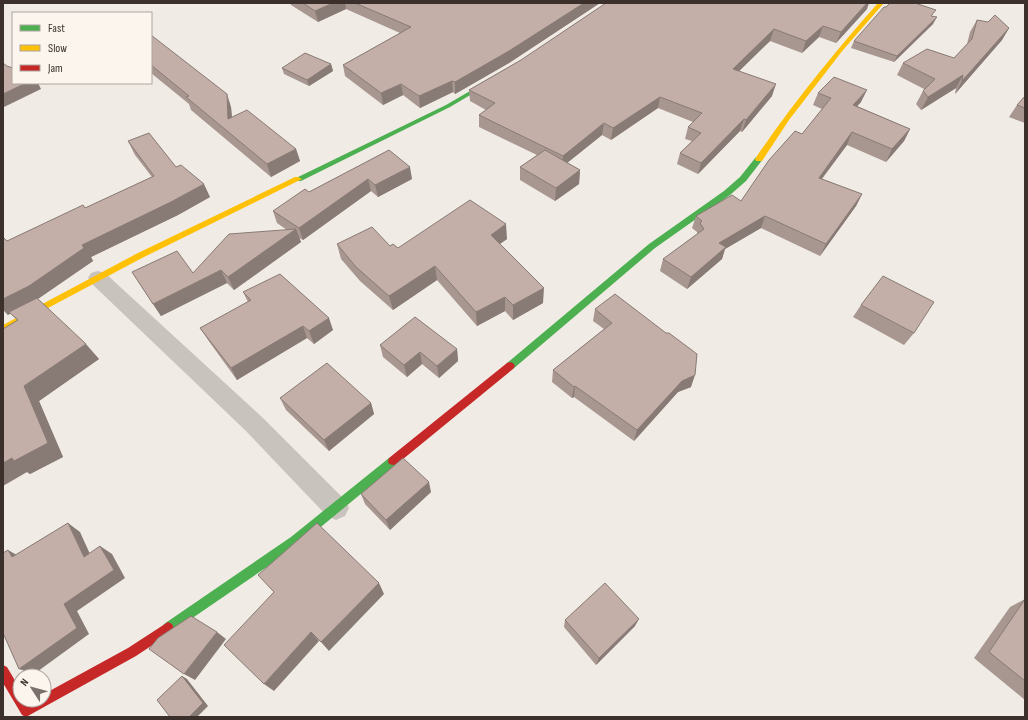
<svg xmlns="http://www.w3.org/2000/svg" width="1028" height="720" viewBox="0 0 1028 720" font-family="'Sofia Sans Condensed',sans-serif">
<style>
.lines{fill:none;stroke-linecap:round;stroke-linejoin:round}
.street{fill:#c9c3be;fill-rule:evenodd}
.fast{fill:#4caf50;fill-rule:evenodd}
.slow{fill:#ffc107;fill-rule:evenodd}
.jam{fill:#c62828;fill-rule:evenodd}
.wall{fill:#a89690}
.shaded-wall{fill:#887a75}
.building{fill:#c3afa7;stroke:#887a75}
</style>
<rect width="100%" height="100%" fill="#f0ebe5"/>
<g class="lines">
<!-- street -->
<path class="street" d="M98,271L105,273L262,417L345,500L349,508L345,516L336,520L327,516L246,431L91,283L88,278L91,273Z"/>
<!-- fast -->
<path class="fast" d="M494,77L499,78L450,107L301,181H298L294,179L446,105Z
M756,157H759L763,159L746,181L730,195L655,248L513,369H507L505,366L507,363L649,244L724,191L740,177Z
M393,457L397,458L398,461L397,464L299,545L172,632L168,634L164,632L162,628L164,624L291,537L389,458Z"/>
<!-- slow -->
<path class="slow" d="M878,3H884L843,50L789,120L762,161H756L755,159C792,104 834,53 878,3Z
M295,177H298L302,179L142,258L3,332V325L136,254Z"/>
<!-- jam -->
<path class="jam" d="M510,362L513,363L515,366L513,369L397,464L393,465L389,464L388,461L389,458L507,363Z
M168,622L172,624L174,628L172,632L136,656L26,717L22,715L3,683V665L7,667L20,689V700H27L28,703L34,700H44V694L128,648Z"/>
</g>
<!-- wall -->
<path class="wall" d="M290,3H600L509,63L455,94L453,92L420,108L403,95L383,105L345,76L343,65L400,33L346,9L318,22L291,5Z
M867,9L836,43L819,37L802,53L770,41L739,71L772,96L742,132L740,131L698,174L677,164L680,153L692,141L685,139L688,127L693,122L658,108L611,140L602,135L567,163L580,170L579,184L555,201L520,180V167L537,155L479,127V115L486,110L470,101L469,90L521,60Z
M933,16V24L894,62L851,48L854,41Z
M977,20L1009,28L1002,40L955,94L956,88L921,110L916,104L923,91L924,89L897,75L903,63L954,58L967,44L970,32Z
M151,35L231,107L232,117L296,149L300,161L271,177L191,110L189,104L151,73Z
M331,64L333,71L309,86L284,74L282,68Z
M818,93L861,102L857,106L910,129L904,141L886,162L847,145L822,179L862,194L856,206L820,256L761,228L725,249L722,259L687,289L660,271L663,259L697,234V232L692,228L696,216L741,201L802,134L822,109L813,105Z
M1025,96V123L1009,117L1017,105Z
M128,141L176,167L210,197L178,215L91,257L93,261L38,299L99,359L39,401L63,457L30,474L27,472L17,320L10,313L8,315L3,310V237L7,241L85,208L152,177L135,155Z
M389,150L412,179L378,197L371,191L303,240L299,238L301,242L234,290L227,283L161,316L132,272L193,273L287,230L277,223L273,211Z
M507,239L500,244L543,303L513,320L505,311L477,326L437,280L393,310L360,281L341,259L337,244L390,246L398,248Z
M243,292L333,330L314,344L307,338L237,380L208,340L200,328L248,302Z
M861,305L914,333L904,345L853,317Z
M595,309L691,387L678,392L634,441L574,397L572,398L552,382L553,370L604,329L593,321Z
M380,345L457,349L458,361L439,378L422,364L407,377L383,357Z
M280,398L371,403L374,414L329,451L286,410Z
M431,492L390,530L365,504L361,494Z
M1025,599V700L974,658L1010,607Z
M565,620L635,626L596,665L564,627Z"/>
<!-- shaded-wall -->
<path class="shaded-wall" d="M333,3H345L346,9L318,22L315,11Z
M584,3H600L509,63L455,94V82Z
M867,3H869L867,9L836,43L841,32Z
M937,17L933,24L894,62L897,56Z
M823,26L819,37L802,53L806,41Z
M1009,28L1002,40L955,94L962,81Z
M774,29L770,41L730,80L733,69Z
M331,64L333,71L309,86L307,80Z
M963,75L956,88L921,110L928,97Z
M452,81L453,92L420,108L419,96Z
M26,83H38L41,89L4,107L3,105V94Z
M401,84L403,95L383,105L381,93Z
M776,84L772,96L742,132L746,120Z
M867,90L861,102L847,117L853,105Z
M227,94L231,107L233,132L228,119Z
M660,97L658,108L611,140L613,128Z
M744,119L740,131L698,174L701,163Z
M604,123L602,135L562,167L563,156Z
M910,129L904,141L886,162L892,149Z
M852,132L847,145L813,190L819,178Z
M296,149L300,161L271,177L267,164Z
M410,167L412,179L378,197L375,185Z
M580,170L579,184L555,201L556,188Z
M368,179L371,191L303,240L299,228Z
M204,184L210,197L178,215L91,257L93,261L39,298L8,315L3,309V299L82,245Z
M862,194L856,206L820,256L826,244Z
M765,216L761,228L725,249L722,259L687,289L691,277L719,243Z
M506,224L507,239L491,250V235Z
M296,229L301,242L234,290L228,277Z
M435,266L437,280L393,310L389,296Z
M221,270L227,283L161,316L153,304Z
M544,288L543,303L513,320V305Z
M505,297V311L477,326L476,312Z
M329,318L333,330L314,344L309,331Z
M303,326L307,338L237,380L231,368Z
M86,344L99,359L39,401L63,457L30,474L27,472L3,486V463L24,386Z
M457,349L458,361L439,378L437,366Z
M420,352L422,364L407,377L404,365Z
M695,375L691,387L678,392L634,441L637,430L682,381Z
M575,386L574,397L572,398L574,387Z
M371,403L374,414L329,451L324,440Z
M429,482L431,492L390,530L386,520Z
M68,523L80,532L95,565L84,557Z
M100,546L112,554L125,578L77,611L89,634L34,674L19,669L64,604Z
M8,550L22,558L12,557Z
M379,583L384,594L329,651L321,642Z
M639,619L635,626L596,665L599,658Z
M217,632L226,639L195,680L184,674Z
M311,632L319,641L274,691L264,684Z
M182,676L187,679L208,706L197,717H189Z"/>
<!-- building -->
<path class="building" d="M303,3H333L315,11Z
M355,3H584L509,51L455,82L452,81L419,96L401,84L381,93L343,65L411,27Z
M606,3H867L841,32L823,26L806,41L774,29L733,69L776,84L746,120L744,119L701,163L680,153L701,133L688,127L702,113L660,97L613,128L604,123L563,156L479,115L495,103L469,90L521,60Z
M890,3H915L936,10L931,16L937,17L897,56L854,41L884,7H886Z
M995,15L1009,28L962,81L963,75L928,97L923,91L935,79L903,63L927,49L954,58L972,39L977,20L988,22Z
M151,35L227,94L228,119L247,110L296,149L267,164L186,97L189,96L151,65Z
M305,53L331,64L307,80L282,68Z
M3,63L7,66L13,68V83H26L3,94Z
M834,77L867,90L853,105L910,129L892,149L852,132L819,178L862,194L826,244L765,216L719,243L726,247L691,277L663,259L704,229L700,223L702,221L696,216L732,195L741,201L769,160L795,131L802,134L831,98L818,93Z
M1025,96V108L1017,105Z
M149,133L176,167L181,165L204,184L171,202L82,245L84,248L29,286L3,299V237L7,241L83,205L85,208L154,176L128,141Z
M389,150L410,167L375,185L368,179L299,228L273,211L305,189L309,192Z
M545,150L580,170L556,188L520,167Z
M470,200L506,224L491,235L544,288L513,305L505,297L476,312L435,266L389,296L356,267L337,244L372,227L390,246L393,244L398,248Z
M296,229L228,277L221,270L153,304L132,272L177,251L193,273L229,234Z
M280,274L329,318L309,331L303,326L231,368L200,328L251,300L243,292Z
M883,276L934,302L914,333L861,305Z
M615,294L666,333H669L697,354L695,375L682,381L637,430L575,386L574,387L553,370L612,323L595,309Z
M37,298L86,344L24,386L48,443L14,461L12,458L3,463V329L18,320L9,312Z
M415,317L457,349L437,366L420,352L404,365L380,345Z
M327,363L371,403L324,440L280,398Z
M403,458L429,482L386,520L361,494Z
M68,523L84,557L100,546L114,570L64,604L77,628L19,669L3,633V553L8,550L12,557Z
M317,523L379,583L321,642L311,632L264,684L224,645L274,592L258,575Z
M605,583L639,619L599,658L565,620Z
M1025,599V681L989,652Z
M191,616L217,632L184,674L149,649L158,638Z
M182,676L203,703L189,717H170L157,700Z"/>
<!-- border -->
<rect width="1028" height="720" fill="none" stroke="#3b302b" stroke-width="8"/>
<!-- legend -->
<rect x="12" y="12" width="140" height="72" fill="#fbf5ee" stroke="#aea6a0"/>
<rect x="20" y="25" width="20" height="6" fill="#4caf50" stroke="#aea6a0"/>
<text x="48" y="32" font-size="12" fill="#3b302b">Fast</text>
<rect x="20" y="45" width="20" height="6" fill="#ffc107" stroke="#aea6a0"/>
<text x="48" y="52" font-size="12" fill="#3b302b">Slow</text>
<rect x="20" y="65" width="20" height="6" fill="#c62828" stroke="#aea6a0"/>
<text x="48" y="72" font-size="12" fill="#3b302b">Jam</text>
<!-- north arrow -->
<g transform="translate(32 688) rotate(306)"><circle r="19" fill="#fbf5ee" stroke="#aea6a0"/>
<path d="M0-3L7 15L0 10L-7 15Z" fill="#7a716c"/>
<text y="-6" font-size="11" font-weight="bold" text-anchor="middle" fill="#3b302b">N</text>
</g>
</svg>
